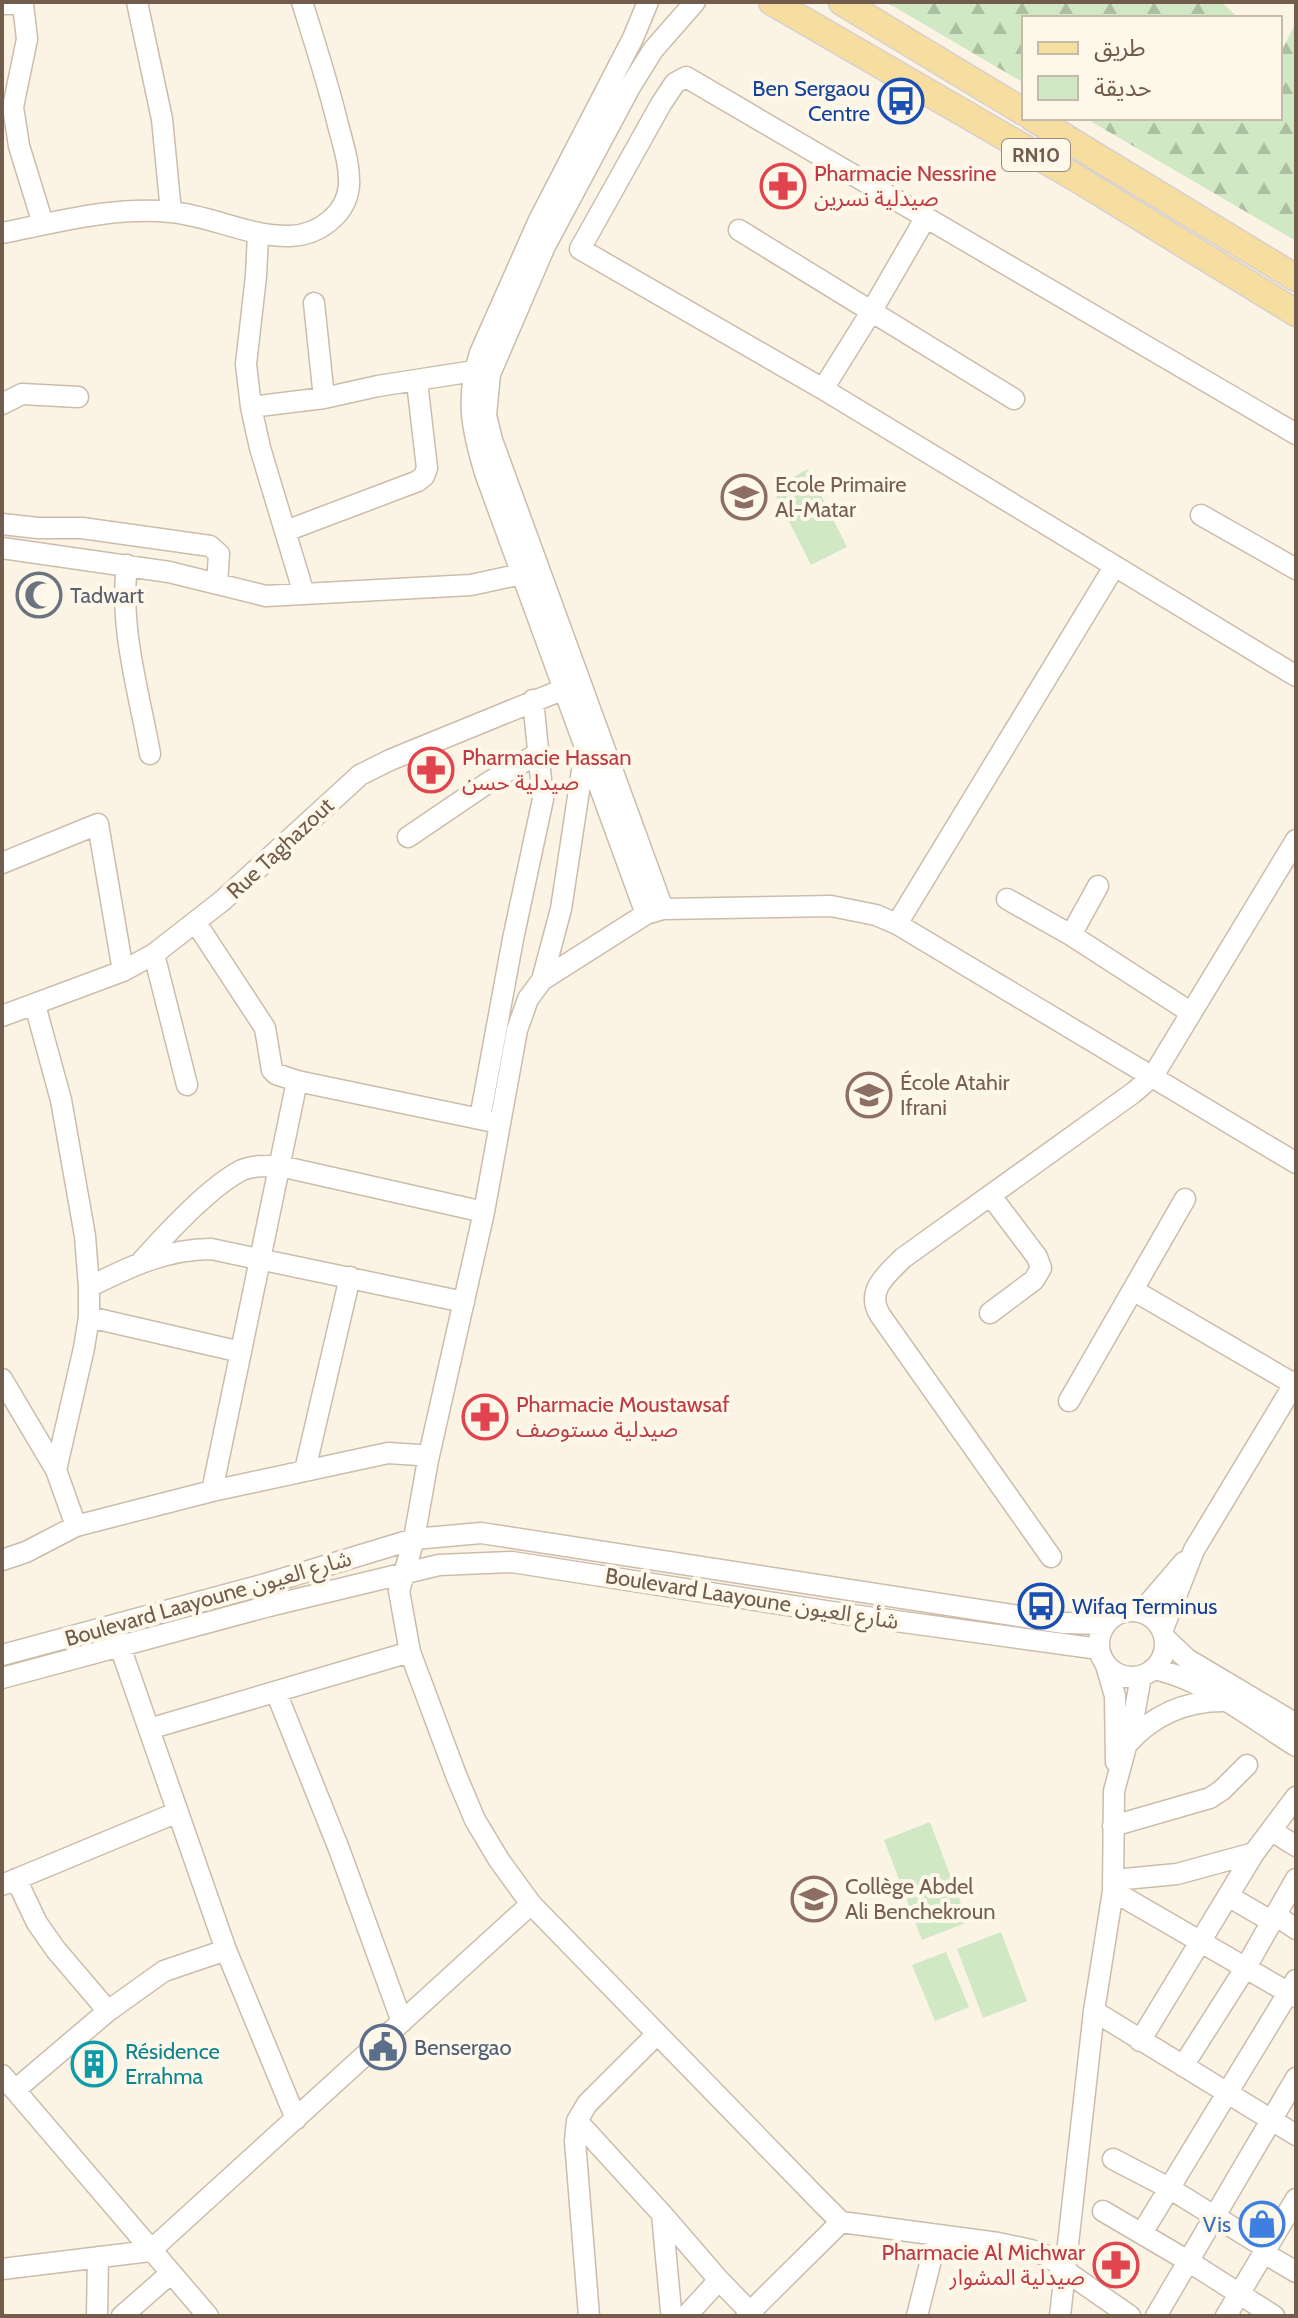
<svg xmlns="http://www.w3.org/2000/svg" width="1298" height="2318" viewBox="0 0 1298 2318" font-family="Cabin,'Noto Sans Arabic',sans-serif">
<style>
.green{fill:#d0e8c4}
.forest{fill:url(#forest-firs)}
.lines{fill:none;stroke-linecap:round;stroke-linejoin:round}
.minor-casing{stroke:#ccbcac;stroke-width:23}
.major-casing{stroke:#d8d1cd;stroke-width:29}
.minor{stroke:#fff;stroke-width:20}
.major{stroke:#f6dda0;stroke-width:26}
.labels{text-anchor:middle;stroke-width:8;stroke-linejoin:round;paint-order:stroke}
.shield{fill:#fef8eb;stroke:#9c8b7b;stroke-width:2}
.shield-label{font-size:20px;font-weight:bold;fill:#725c4b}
.transit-label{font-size:22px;fill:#164399;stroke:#fef8eb;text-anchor:end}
.health-label{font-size:22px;fill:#be3a42;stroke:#fef8eb;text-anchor:start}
.education-label{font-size:22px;fill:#785e54;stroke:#fef8eb;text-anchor:start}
.worship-label{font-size:22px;fill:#5b616d;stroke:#fef8eb;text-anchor:start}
.street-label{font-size:22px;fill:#725c4b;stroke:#fef8eb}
.service-label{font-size:22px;fill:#4e5e75;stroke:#fef8eb;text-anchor:start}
.culture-label{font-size:22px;fill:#0d838f;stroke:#fef8eb;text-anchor:start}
.shop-label{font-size:22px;fill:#366cbe;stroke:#fef8eb;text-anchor:end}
</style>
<defs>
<pattern id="forest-firs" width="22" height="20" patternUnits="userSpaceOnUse" patternTransform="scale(2)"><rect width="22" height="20" fill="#d0e8c4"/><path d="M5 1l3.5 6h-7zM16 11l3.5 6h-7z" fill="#adbfa1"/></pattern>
</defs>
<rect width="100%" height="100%" fill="#fbf4e5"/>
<!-- green -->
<path class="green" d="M808,469L847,547L811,565L772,488Z
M930,1822L968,1922L922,1940L884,1840Z
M1001,1932L1027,2001L983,2018L957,1949Z
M946,1952L969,2007L935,2021L912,1965Z"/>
<!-- forest -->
<path class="forest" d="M886,2H1221L1239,18H1024V83Z
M1296,22V241L1085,118H1280V54Z"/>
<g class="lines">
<!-- minor casing -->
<g class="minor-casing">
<path id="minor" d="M137,2L162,119L171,212
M2,4H23L27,39L13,107L19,146L43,224
M739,230L1014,399
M2,233C57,222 115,206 171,212C212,216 249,237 290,236C319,235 347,214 349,185C350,165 343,144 338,125C328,83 315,43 302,2
M258,234L256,276L246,364L251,407L260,448L304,594
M314,303L324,398
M823,389L871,312L926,217
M2,404L22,394L78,397
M251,407L324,398L378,386L474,371
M1296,434L686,77L675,83L661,104L580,249L823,389L1296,676
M1201,515L1296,569
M2,524L38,528H82L210,546L219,554L217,584
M286,531L418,481L424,476L427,468L417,382
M2,548L169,572L266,596L471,585L522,574
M127,565C119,628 139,692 150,754
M408,837L489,782L539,753
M2,863L98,824L123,971
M1007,899L1071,935L1190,1012
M663,909L492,440L486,415L490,374L545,246L630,87L653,50L695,2
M646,914L485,473C472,429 465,399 480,353L539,220L633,38L648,2
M196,923L265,1028L272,1070L276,1074L297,1081
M897,924L1114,567
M1071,935L1098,886
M154,954L187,1085
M542,980L561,909L585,751
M35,1005L61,1100L85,1236L89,1287V1317L84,1348L56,1470L76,1526
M2,1016L123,971L154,954L222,901L360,775L390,760L564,689
M480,1118L513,939L543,799L533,700
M142,1261C166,1234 210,1186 242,1170C253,1165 267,1166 280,1166L484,1212
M89,1287C129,1267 166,1249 211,1249L464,1302
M1133,1290L1294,1384
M990,1313L1034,1280L1041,1268L1037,1257L991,1196
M89,1317L241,1352
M2,1379L56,1470
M1069,1401L1185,1199
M305,1470L350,1277
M212,1491L297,1081L499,1123
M1051,1557L880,1315C865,1291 887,1274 903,1258L1133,1093L1153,1076L1296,840
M2,1560L26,1552L76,1526L212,1491L388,1453L419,1455L428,1460
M1099 1644a33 33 0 1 1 66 0a33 33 0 1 1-66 0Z
M1142,1611L1184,1562
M1163,1629L1194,1550L1296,1381
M116,1635L226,1950L296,2119
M1165,1638L1187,1659L1296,1724
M2,1655L262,1585L414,1539L481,1533L1064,1623L1105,1624
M1106,1665L1115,1696L1116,1762
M1153,1669C1202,1678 1254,1720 1296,1746
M2,1678L269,1606L439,1565L512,1562L845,1614L1099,1649
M276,1692L339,1849L402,2022
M149,1729L410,1652
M1127,1744C1153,1715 1185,1701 1223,1701
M1113,1826L1210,1798L1222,1790L1247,1765
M1272,1831L1296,1846
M16,1879L37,1923L56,1950L108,2011
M1114,1880L1177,1874L1254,1853L1296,1797
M2,1885L178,1812
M1113,1891L1296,1997
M1228,1896L1271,1921
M1275,1915L1296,1929
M1094,2011L1296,2135
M1140,2041L1254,1853
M1183,2066L1246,1967L1296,1879
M2,2075L208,2316
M15,2090L108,2011L164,1971L226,1950
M577,2121L662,2214
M1113,2159L1169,2188L1266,2248
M1103,2211L1188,2261L1274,2316
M1142,2233L1296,1980
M1264,2253L1296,2272
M2,2269L150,2251L531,1904
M97,2316L98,2257
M122,2316L170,2274
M589,2316L575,2141L577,2121L587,2104L657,2034
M674,2316L671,2311L662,2214L719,2280L754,2316
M686,2316L719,2280
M746,2316L841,2222
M917,2316L937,2236
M1060,2316L1094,2011L1113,1891L1114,1791L1133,1721L1141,1676
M1130,2316L1067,2272L1050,2257L1031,2250L998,2243L841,2222L821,2202L531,1904L499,1860L475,1820L456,1775L410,1652L399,1591L414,1539L428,1460L484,1212L517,1030L528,999L542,980L646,914L663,909L831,906L876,915L897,924L1296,1163
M1156,2316L1296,2078
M1226,2316L1296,2199"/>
</g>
<!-- major casing -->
<g class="major-casing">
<path id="major" d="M772,2L1076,178L1296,313
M842,2L1024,112
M1033,118L1296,278"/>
</g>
<!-- minor -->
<use href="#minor" class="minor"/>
<!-- major -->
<use href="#major" class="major"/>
</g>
<!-- icons -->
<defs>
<g id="bus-ring" transform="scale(2.3)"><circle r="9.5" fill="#fef8eb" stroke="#1a4fb4" stroke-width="1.5"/><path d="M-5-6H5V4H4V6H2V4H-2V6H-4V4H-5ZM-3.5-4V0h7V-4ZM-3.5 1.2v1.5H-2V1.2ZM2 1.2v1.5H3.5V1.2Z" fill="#1a4fb4"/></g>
<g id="pharmacy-ring" transform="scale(2.3)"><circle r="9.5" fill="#fef8eb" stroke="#e0444e" stroke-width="1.5"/><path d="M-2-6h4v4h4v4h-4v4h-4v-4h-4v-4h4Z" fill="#e0444e"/></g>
<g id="school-ring" transform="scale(2.3)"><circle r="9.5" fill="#fef8eb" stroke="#8d6e63" stroke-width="1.5"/><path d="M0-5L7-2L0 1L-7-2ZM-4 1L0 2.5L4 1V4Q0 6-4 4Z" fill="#8d6e63"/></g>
<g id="mosque-ring" transform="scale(2.3)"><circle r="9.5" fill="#fef8eb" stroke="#6b7280" stroke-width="1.5"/><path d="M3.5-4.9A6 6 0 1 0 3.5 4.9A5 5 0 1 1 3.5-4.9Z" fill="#6b7280"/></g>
<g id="civic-ring" transform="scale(2.3)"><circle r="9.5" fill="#fef8eb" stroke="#5c6f8a" stroke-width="1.5"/><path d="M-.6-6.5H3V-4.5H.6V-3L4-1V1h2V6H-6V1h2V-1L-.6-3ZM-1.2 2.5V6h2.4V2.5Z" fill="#5c6f8a"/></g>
<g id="building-ring" transform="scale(2.3)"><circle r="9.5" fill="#fef8eb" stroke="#0f9aa8" stroke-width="1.5"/><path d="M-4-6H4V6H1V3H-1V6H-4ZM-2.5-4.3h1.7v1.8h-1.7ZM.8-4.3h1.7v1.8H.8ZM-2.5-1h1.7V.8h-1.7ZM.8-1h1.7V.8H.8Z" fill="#0f9aa8"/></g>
<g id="shop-ring" transform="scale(2.3)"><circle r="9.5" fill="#fef8eb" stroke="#3f7fe0" stroke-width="1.5"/><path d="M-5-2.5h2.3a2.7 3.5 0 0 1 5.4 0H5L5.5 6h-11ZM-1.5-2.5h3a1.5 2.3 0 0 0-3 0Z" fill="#3f7fe0"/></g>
</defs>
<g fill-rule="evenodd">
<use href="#bus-ring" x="901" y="101"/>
<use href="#pharmacy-ring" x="783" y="186"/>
<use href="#school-ring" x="744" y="497"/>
<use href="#mosque-ring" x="39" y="595"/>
<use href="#pharmacy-ring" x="431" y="770"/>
<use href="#school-ring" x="869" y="1095"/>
<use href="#pharmacy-ring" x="485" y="1417"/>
<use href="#bus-ring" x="1041" y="1606"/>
<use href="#school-ring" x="814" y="1899"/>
<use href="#civic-ring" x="383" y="2047"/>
<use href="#building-ring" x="94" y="2064"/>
<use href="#shop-ring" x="1262" y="2224"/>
<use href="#pharmacy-ring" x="1116" y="2265"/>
</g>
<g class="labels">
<!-- shield labels -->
<rect class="shield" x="1002" y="139" width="68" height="32" rx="6"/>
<g class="shield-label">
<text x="1036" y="162">RN10</text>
</g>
<!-- transit labels -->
<g class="transit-label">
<text x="870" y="96">Ben Sergaou<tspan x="870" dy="25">Centre</tspan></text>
<text x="1072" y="1614" text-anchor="start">Wifaq Terminus</text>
</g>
<!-- health labels -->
<g class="health-label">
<text x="814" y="181">Pharmacie Nessrine<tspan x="814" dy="25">صيدلية نسرين</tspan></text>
<text x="462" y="765">Pharmacie Hassan<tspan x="462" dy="25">صيدلية حسن</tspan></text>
<text x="516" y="1412">Pharmacie Moustawsaf<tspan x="516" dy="25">صيدلية مستوصف</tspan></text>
<text x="1085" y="2260" text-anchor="end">Pharmacie Al Michwar<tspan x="1085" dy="25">صيدلية المشوار</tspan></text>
</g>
<!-- education labels -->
<g class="education-label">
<text x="775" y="492">Ecole Primaire<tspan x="775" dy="25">Al-Matar</tspan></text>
<text x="900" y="1090">École Atahir<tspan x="900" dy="25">Ifrani</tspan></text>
<text x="845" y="1894">Collège Abdel<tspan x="845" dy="25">Ali Benchekroun</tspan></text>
</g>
<!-- worship labels -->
<g class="worship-label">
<text x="70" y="603">Tadwart</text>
</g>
<!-- street labels -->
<g class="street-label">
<text transform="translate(280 848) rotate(-43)" y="8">Rue Taghazout</text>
<text transform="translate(208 1598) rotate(-16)" y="8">Boulevard Laayoune شارع العيون</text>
<text transform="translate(752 1598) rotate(9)" y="8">Boulevard Laayoune شأرع العيون</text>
</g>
<!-- service labels -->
<g class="service-label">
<text x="414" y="2055">Bensergao</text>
</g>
<!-- culture labels -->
<g class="culture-label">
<text x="125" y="2059">Résidence<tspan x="125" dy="25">Errahma</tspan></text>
</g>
<!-- shop labels -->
<g class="shop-label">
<text x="1231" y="2232">Vis</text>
</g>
</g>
<!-- border -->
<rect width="1298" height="2318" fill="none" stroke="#725c4b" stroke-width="8"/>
<!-- legend -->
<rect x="1022" y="16" width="260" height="104" fill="#fef8eb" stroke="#c6baab" stroke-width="2"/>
<rect x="1038" y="42" width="40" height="12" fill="#f6dda0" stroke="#c6baab" stroke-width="2"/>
<text x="1094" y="56" font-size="24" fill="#725c4b">طريق</text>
<rect x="1038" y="76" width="40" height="24" fill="#d0e8c4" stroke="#c6baab" stroke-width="2"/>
<text x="1094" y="96" font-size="24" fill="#725c4b">حديقة</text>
</svg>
